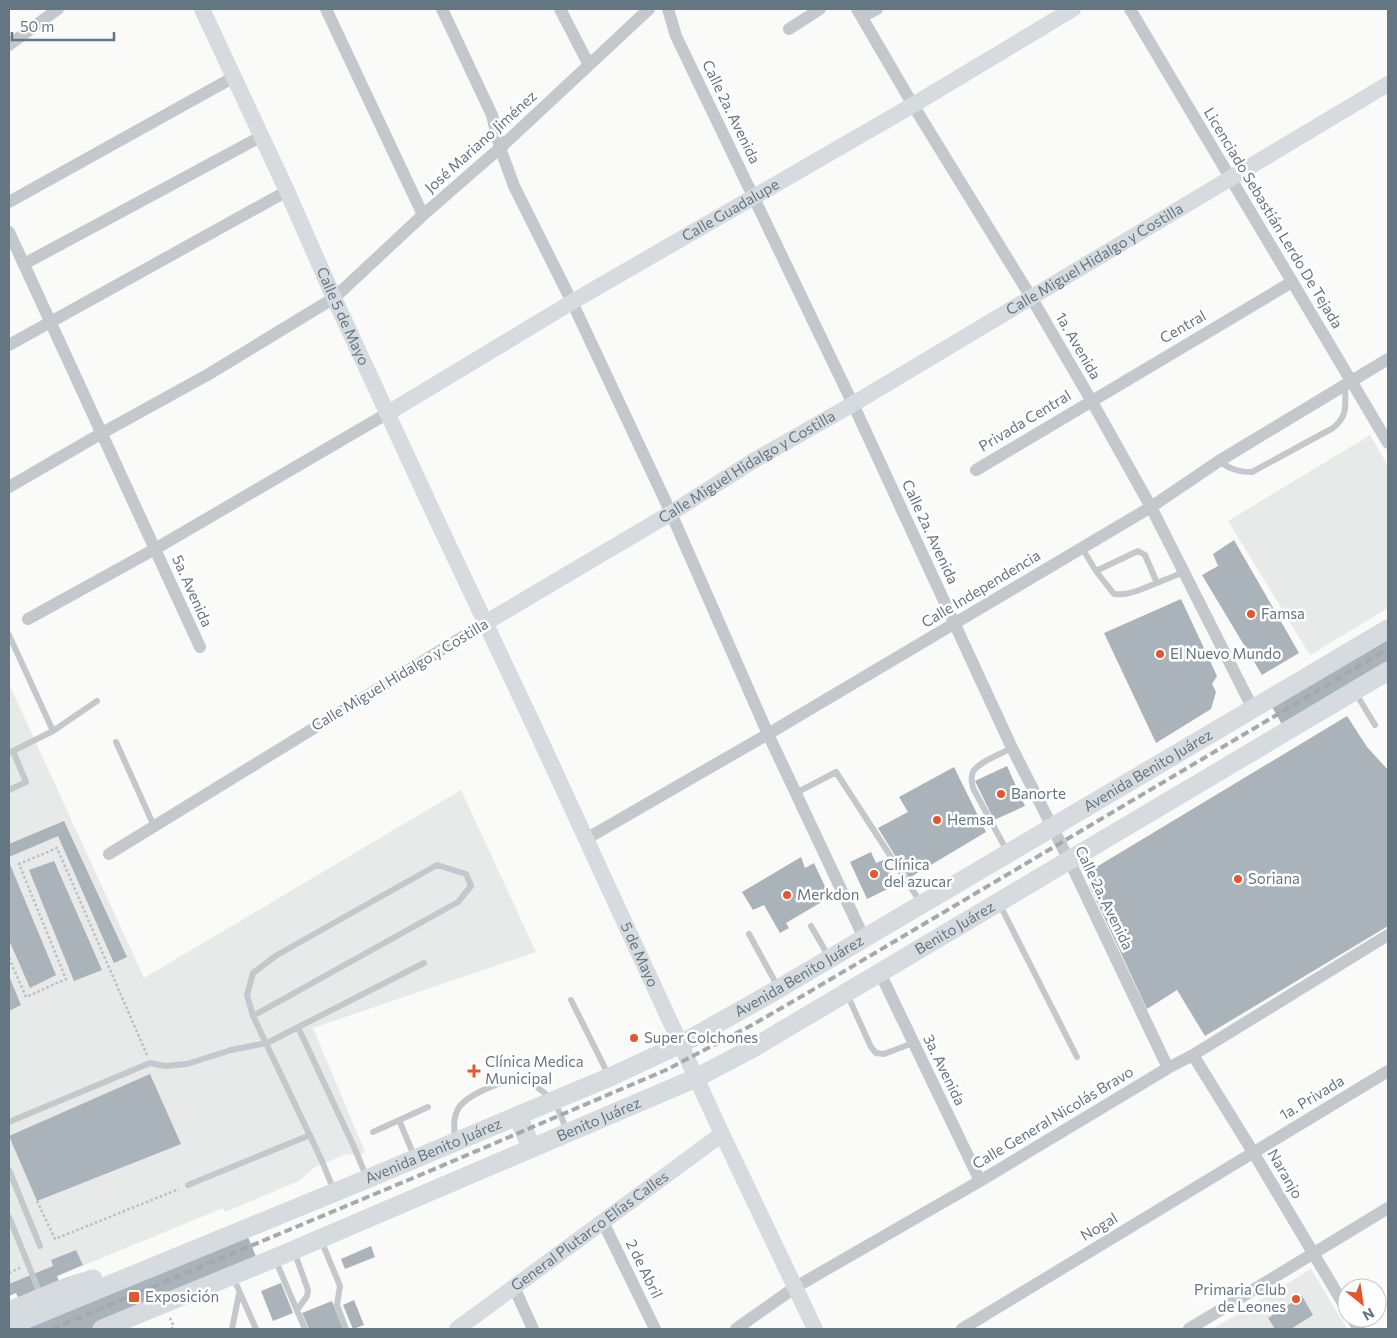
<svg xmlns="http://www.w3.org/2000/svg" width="1397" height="1338" viewBox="0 0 1397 1338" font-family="Commissioner,sans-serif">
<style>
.built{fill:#e8e9e9}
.building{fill:#aab3b9}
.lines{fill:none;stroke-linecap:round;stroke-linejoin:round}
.path{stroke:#bbbfc2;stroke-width:2.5;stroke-dasharray:2.5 2.5;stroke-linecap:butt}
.lane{stroke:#c3c8cc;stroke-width:6}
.street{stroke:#c3c8cc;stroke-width:12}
.secondary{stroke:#d6dbdf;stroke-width:16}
.primary{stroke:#d6dbdf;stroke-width:19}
.rail{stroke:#a2aab0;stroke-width:4;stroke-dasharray:8 4;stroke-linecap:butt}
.poi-dot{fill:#e4572e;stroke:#fff;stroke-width:2}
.labels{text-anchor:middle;stroke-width:5;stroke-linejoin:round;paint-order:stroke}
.street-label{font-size:15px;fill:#657683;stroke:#fff}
.poi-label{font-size:15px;fill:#657683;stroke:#fff;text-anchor:start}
</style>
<rect width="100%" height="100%" fill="#fafaf8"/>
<!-- built -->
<path class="built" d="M1370,435L1388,466V608L1310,655L1228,521Z
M9,684L144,978L461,790L536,952L313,1028L365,1152L360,1155L346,1154L314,1168L299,1181L225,1212L223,1208L9,1296Z
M1311,1269L1347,1329H1213Z"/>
<!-- building -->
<path class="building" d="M1234,540L1299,653L1262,675L1202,575L1218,566L1213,554Z
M1181,599L1217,676L1212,684L1216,692L1211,709L1156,743L1104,633Z
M1388,636V669L1285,730L1271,705Z
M1347,716L1367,747L1388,770V926L1205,1036L1177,990L1147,1009L1089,885L1088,872Z
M1007,766L1025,806L994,820L975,781Z
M954,767L986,832L909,878L878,828L908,812L899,797Z
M64,821L127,957L114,963L58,836L9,857V844Z
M871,852L876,863L885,859L896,885L867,899L850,862Z
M801,857L805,868L814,863L830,897L786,923L789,928L780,933L764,905L753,910L742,892Z
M54,861L102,970L74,981L29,870Z
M9,862L56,975L30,988L9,940Z
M9,976L21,1005L9,1011Z
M150,1074L181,1144L37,1201L9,1136Z
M248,1237L258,1261L95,1329H26Z
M371,1246L375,1257L345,1269L341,1259Z
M76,1250L83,1265L57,1276L61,1287L21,1304L16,1293L9,1296V1284L53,1266L51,1260Z
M281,1283L293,1313L273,1321L261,1291Z
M1302,1296L1313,1315L1291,1329H1275L1268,1318Z
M354,1300L364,1325L353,1329L343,1305Z
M332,1301L343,1329H309L302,1313Z"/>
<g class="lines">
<!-- path -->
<path class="path" d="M9,958L26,997L66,979L19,864L57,848L147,1055
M37,1201L55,1239L179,1189
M9,1273L20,1268
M170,1318L173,1325L172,1329"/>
<!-- lane -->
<path class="lane" d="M1219,461C1230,469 1238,472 1252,472L1333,428C1349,415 1345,403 1345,385
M1082,548L1096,571L1114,594C1129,596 1143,588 1157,583L1145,555L1138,551L1096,571
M1157,583L1184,572
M9,635L53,731
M1355,692L1375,725
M116,742L154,826
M9,753L53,731L97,701
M9,790L26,782L13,751
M796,793L836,772L921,903
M1008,853L973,788C972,783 970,778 973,772C977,763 1002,753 1012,748
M1000,905L1077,1057
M811,926L829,957
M749,934L778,987
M847,994L871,1047L876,1053L884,1054L913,1043
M571,1000L609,1076
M253,1016L458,902L471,886L466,874L437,865L277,955L253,973L247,995L253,1016L322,1161L334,1191
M298,1027L354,1147L367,1178
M399,1120L415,1158
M9,1122L150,1063L165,1066L187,1064L231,1050L267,1043L424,963
M373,1132L428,1107
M455,1139C454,1129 453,1118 458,1109C466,1095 509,1076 523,1081C533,1083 546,1093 552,1100C559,1107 563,1122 567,1131
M9,1170L40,1246
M188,1185L310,1135
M9,1217L41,1296
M321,1240L340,1286L337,1305L346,1329
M294,1251L308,1290L307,1296L297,1310
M275,1259L305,1329
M233,1277L256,1329
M232,1329L239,1294"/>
<!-- street -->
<path class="street" d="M326,9L423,215
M442,9L492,115L500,148L514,186L572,302L671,513L768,734L864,938
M560,9L589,65
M668,9L676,36L853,404L1012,748L1069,860L1168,1068
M857,9L913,105L1031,297L1091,400L1151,507L1253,709
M1130,9L1388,443
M862,17L877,9
M789,29L820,9
M9,45L58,9
M9,202L234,77
M9,232L200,647
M24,264L262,136
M9,345L287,191
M976,470L1292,282
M9,487L102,433L209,374L334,298L423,215L500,148L649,9
M28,619L155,549L388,413
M586,839L768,734L1151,507L1219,461L1388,359
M109,854L485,623
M880,973L980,1181
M1193,1055L1253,1152L1347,1310
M603,1222L655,1329
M514,1287L533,1329
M1352,1318L1359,1329
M736,1329L794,1288L980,1181L1168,1068L1193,1055L1388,935
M962,1329L1388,1071
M1189,1329L1388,1208"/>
<!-- secondary -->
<g class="secondary">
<path id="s1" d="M202,9L287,191L334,298L434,514L534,726L722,1134L815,1329"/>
<path id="s2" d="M388,413L572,302L913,105L1073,9"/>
<path id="s3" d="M485,623L671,513L753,461L853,404L1388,84"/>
<path id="s4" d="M457,1329L722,1134"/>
</g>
<!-- primary -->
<g class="primary">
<path d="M518,1117L532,1148"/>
<path d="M9,1311L67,1287L93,1279"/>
<path id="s5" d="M9,1326L367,1179L610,1077L681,1044L768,995L1388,629"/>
<path id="s6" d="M102,1329L275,1258L696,1078L753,1048L1388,671"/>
</g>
<!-- rail -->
<path class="rail" d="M52,1329L425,1173L666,1070L752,1025L804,995L1388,649"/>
</g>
<!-- markers -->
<g class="poi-dot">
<circle cx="1251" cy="614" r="5"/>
<circle cx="1160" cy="654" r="5"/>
<circle cx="1001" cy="794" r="5"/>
<circle cx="937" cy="820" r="5"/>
<circle cx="874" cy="874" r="5"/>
<circle cx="1238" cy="879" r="5"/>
<circle cx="787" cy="895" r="5"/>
<circle cx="634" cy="1038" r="5"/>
<path d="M471.5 1063.5h5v5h5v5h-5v5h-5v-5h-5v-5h5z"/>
<rect x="128" y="1291" width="12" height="12" rx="2.5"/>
<circle cx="1296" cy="1299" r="5"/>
</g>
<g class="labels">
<!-- street labels -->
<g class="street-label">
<text transform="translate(731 112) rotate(64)" y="5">Calle 2a. Avenida</text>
<text transform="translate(481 142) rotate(-42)" y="5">José Mariano Jiménez</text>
<text dy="5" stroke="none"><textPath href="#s2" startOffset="398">Calle Guadalupe</textPath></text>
<text transform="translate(1273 218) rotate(59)" y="5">Licenciado Sebastián Lerdo De Tejada</text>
<text dy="5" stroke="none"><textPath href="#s3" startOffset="710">Calle Miguel Hidalgo y Costilla</textPath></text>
<text dy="5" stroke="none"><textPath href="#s1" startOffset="338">Calle 5 de Mayo</textPath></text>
<text transform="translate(1183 327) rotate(-30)" y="5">Central</text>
<text transform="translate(1078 346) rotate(60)" y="5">1a. Avenida</text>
<text transform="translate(1025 421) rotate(-31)" y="5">Privada Central</text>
<text dy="5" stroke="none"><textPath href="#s3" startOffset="305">Calle Miguel Hidalgo y Costilla</textPath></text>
<text transform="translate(930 532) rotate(65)" y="5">Calle 2a. Avenida</text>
<text transform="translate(981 589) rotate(-31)" y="5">Calle Independencia</text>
<text transform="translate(192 591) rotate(66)" y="5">5a. Avenida</text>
<text transform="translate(400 675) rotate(-31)" y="5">Calle Miguel Hidalgo y Costilla</text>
<text dy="5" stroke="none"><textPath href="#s5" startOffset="1270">Avenida Benito Juárez</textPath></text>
<text transform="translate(1104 898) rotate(64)" y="5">Calle 2a. Avenida</text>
<text dy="5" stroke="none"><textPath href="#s6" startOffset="944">Benito Juárez</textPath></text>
<text dy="5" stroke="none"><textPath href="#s1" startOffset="1042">5 de Mayo</textPath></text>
<text dy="5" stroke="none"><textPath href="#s5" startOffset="865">Avenida Benito Juárez</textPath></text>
<text transform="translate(944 1070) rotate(64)" y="5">3a. Avenida</text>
<text transform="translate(1312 1098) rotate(-31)" y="5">1a. Privada</text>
<text transform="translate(1053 1118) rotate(-31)" y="5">Calle General Nicolás Bravo</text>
<text dy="5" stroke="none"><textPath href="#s6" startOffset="539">Benito Juárez</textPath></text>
<text dy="5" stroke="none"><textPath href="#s5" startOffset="459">Avenida Benito Juárez</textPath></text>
<text transform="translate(1285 1174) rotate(60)" y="5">Naranjo</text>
<text transform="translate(1099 1227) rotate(-31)" y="5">Nogal</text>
<text dy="5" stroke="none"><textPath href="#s4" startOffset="165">General Plutarco Elías Calles</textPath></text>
<text transform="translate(644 1269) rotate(64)" y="5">2 de Abril</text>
</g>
<!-- poi labels -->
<g class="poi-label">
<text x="1261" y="619">Famsa</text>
<text x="1170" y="659">El Nuevo Mundo</text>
<text x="1011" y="799">Banorte</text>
<text x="947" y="825">Hemsa</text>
<text x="884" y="870">Clínica<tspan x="884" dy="17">del azucar</tspan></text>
<text x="1248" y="884">Soriana</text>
<text x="797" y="900">Merkdon</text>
<text x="644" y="1043">Super Colchones</text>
<text x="485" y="1067">Clínica Medica<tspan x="485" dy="17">Municipal</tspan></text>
<text x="1286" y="1295" text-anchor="end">Primaria Club<tspan x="1286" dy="17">de Leones</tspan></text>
<text x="145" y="1302">Exposición</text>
</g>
</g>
<!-- border -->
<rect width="1397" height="1338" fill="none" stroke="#657683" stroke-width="20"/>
<!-- north arrow -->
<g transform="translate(1362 1303) rotate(150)"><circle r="24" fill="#ffffff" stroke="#c1c8cd"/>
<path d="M0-4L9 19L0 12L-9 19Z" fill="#e4572e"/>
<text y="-8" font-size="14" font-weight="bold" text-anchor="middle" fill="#657683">N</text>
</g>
<!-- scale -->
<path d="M12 32v8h102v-8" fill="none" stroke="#657683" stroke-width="2.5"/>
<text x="20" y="32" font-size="15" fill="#657683" stroke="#ffffff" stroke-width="4" paint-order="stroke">50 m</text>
</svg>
